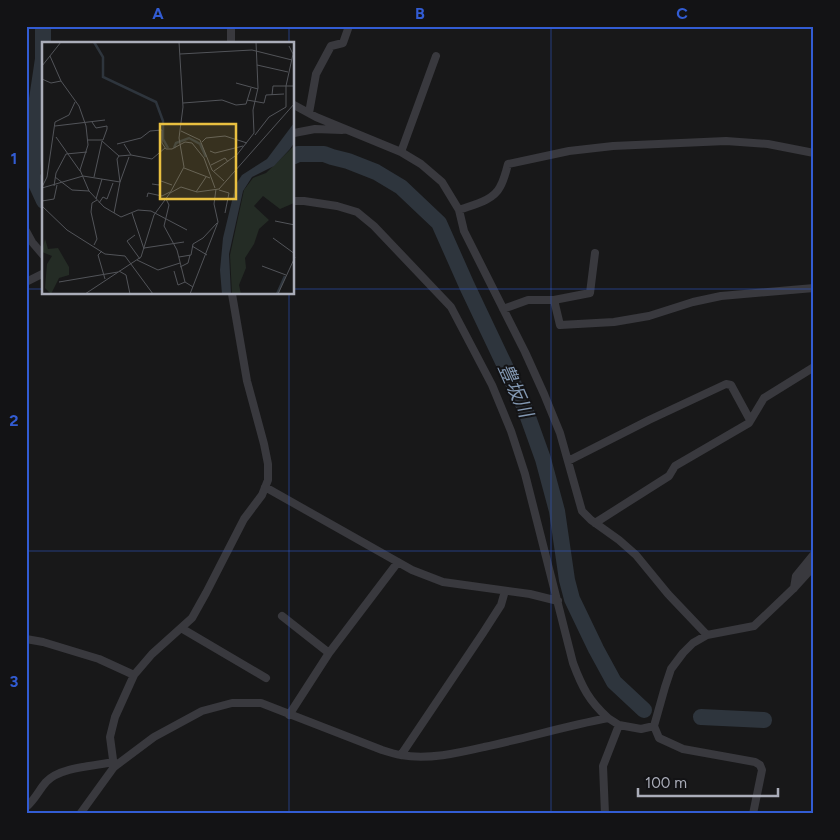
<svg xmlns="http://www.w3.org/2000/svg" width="840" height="840" viewBox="0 0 840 840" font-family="Figtree,'Noto Sans JP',sans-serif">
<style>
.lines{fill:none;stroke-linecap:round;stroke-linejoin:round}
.river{stroke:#2e353d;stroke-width:16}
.street{stroke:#39393e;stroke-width:8}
.grid{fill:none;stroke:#325cd3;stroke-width:1;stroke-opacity:0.55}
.labels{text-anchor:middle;stroke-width:4;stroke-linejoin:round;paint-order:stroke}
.water-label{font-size:19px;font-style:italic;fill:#8398b2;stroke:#131315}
.inset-river{fill:none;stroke:#2e353d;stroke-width:2.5}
.inset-road{fill:none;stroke:#525459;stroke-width:1}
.view{fill:#e9c040;fill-opacity:0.15;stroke:#e9c040;stroke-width:2.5}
.inset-edge{fill:none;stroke:#aaadb9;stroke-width:2.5}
.neatline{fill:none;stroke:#325cd3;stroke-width:2}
.grid-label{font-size:16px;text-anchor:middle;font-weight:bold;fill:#325cd3}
</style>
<rect width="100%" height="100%" fill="#181819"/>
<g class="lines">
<!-- river -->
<path class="river" d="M43,26V59L37,99L32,175L44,201
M294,156L298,154H324L332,157L348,161L376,172L401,187L439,223L467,286L524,406L543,459L557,511L567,580L572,599L596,649L614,682L644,710
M701,717L764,720"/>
<!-- street -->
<path class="street" d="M231,44V26
M294,105L316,117L401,152L421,164L442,182L459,210L464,231L525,352L544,394L560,433L582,511L591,520L619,540L636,555L668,594L707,635
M309,113L316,74L331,46L343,43L349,26
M294,133L315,129L342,130
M401,152L436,56
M294,201H304L337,206L357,212L374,226L451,307L492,385L511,431L525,474L573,663C582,687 589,701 608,718
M459,210C472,205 493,201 500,187C504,180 506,172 508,164L569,151L613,146L726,141L768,144L814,153
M26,231L32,242L44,256
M26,282L44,273
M554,300L560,325L614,322L649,316L693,302L721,296L814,288
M503,309L528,300H554L590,293L595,253
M568,461L649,420L726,384L731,385L750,420
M265,487L412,570L443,582L530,594L558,601
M595,523L669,476L675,466L749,423L764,398L814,367
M794,588L796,576L814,554
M282,616L329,653L289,715
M181,628L266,678
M26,639L43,642L99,659L134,675
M329,653L398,562
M654,726L659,738L683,749L755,762L760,765L762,770L753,814
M401,755L483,633L501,605L505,591
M114,767L110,737L115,717L134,675L152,654L192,618L206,593L244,519L262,495L268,480V464L264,444L247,381L232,294
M26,807C34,801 39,790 46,782C60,767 94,766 114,762
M80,814L114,767L154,737L202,711L232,703H261L382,750C388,752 394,754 401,755C428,760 458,753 484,747C526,738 566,726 608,718L619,725L641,729L654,726L665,687L671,669L683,653L693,643L707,635L754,626L794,588L814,566
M605,814L603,766L619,725"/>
</g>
<!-- grid -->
<path class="grid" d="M289,26V44M551,26V814M26,289H44M294,289H814M289,294V814M26,551H814"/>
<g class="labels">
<!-- water labels -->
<g class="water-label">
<text transform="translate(516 390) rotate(66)" y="7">豊坂川</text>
</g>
</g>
<!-- overview -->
<g transform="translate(42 42)">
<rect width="252" height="252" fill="#181819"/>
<path d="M252,104V161L238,167L221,154L212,164L227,178L217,187L212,202L203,216L204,226L197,243L199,252H190L188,213L202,148L211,136L224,131ZM3,197L6,207L16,206L27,225V233L17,236L9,252L3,246L5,222L10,214L0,210Z" fill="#242c25"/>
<path d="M252,81V101L248,107L232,124L210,135L201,149L187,212L189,252H180L178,228L181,196L194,142L200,133L225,117Z" fill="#2e353d"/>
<path class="inset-river" d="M52,0L61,15V35L114,60L121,79V97L126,106M132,106L134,101L147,96L158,102L164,115M235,252L243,234"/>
<path class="inset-road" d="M138,12L210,8L250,18M8,14L19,39L37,64L44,84L46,103L38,128L47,149L62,165L79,175L96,168L109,169L145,188M215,23L246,30M0,24L19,0M0,37L9,41L19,39M194,41L216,47M230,53L231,44H253M205,58L222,61L224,53L242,52M141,61L180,58L194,63L204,62L209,46M13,84L63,78M139,89L158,98L170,128L182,139M213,93L227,75L244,65V44L251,12L247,4M14,95L38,129M46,98H61L65,87V84L54,86L50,80M160,100L164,96L183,94L205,101M75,102L99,96L108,89L120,88V101L124,107H130L143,100L150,101L162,116L173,146M168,109L173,111L201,104M89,113L110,117L123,106M169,123L183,116L186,120M142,126L168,136M194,127V114L212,91L211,68L216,46L214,0M172,129L193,114M13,135L30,148L47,149M52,135L60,99L77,114M78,140L75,117L77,114L89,113L82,102M110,142L117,143L119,139L130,143M12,144L14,131L24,112L45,110M0,145L5,135L13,80L27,73L33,60M0,146L41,134L78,140L87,115M177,148L187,151L183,171M154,150L164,135M128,151L142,125L137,96L141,65L137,0M105,155L106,151L120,154L128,150M54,157L60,137M124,157L127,163L122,184L135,208L143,240L151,245M0,159L12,157L15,143M57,161L61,155L65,157L71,141M0,164L25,188L63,212L83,214L111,252M72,171L78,140M90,171L102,207M233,179L253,183M93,193L85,199L98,217M231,196L253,212M52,203L55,197L49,170L50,161L55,158M150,204L165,213M102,206L142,200M60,209L56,213L63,237M137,215L149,213L151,202L161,196L175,181M95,218L116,228L138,221M220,224L244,233M138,225L146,221L148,213M77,229L84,233L88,252M132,229L136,243L143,240M17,240L76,230M43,252L99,215L112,173L128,151L139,145L155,150L177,147L253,61M148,252L176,180L172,162L174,147M236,252L253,215"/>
<path class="view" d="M118,82H194V157H118Z"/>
<rect width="252" height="252" class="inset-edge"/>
</g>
<!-- border -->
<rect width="840" height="840" fill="none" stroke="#131315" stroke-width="55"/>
<!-- scale -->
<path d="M638 788v8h140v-8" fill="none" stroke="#aaadb9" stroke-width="2.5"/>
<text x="645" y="788" font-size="15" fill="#aaadb9" stroke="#131315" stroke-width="4" paint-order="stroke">100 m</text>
<rect x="28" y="28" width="784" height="784" class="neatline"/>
<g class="grid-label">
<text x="158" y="19">A</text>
<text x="420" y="19">B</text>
<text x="682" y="19">C</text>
<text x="14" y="164">1</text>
<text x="14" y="426">2</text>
<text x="14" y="687">3</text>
</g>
</svg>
